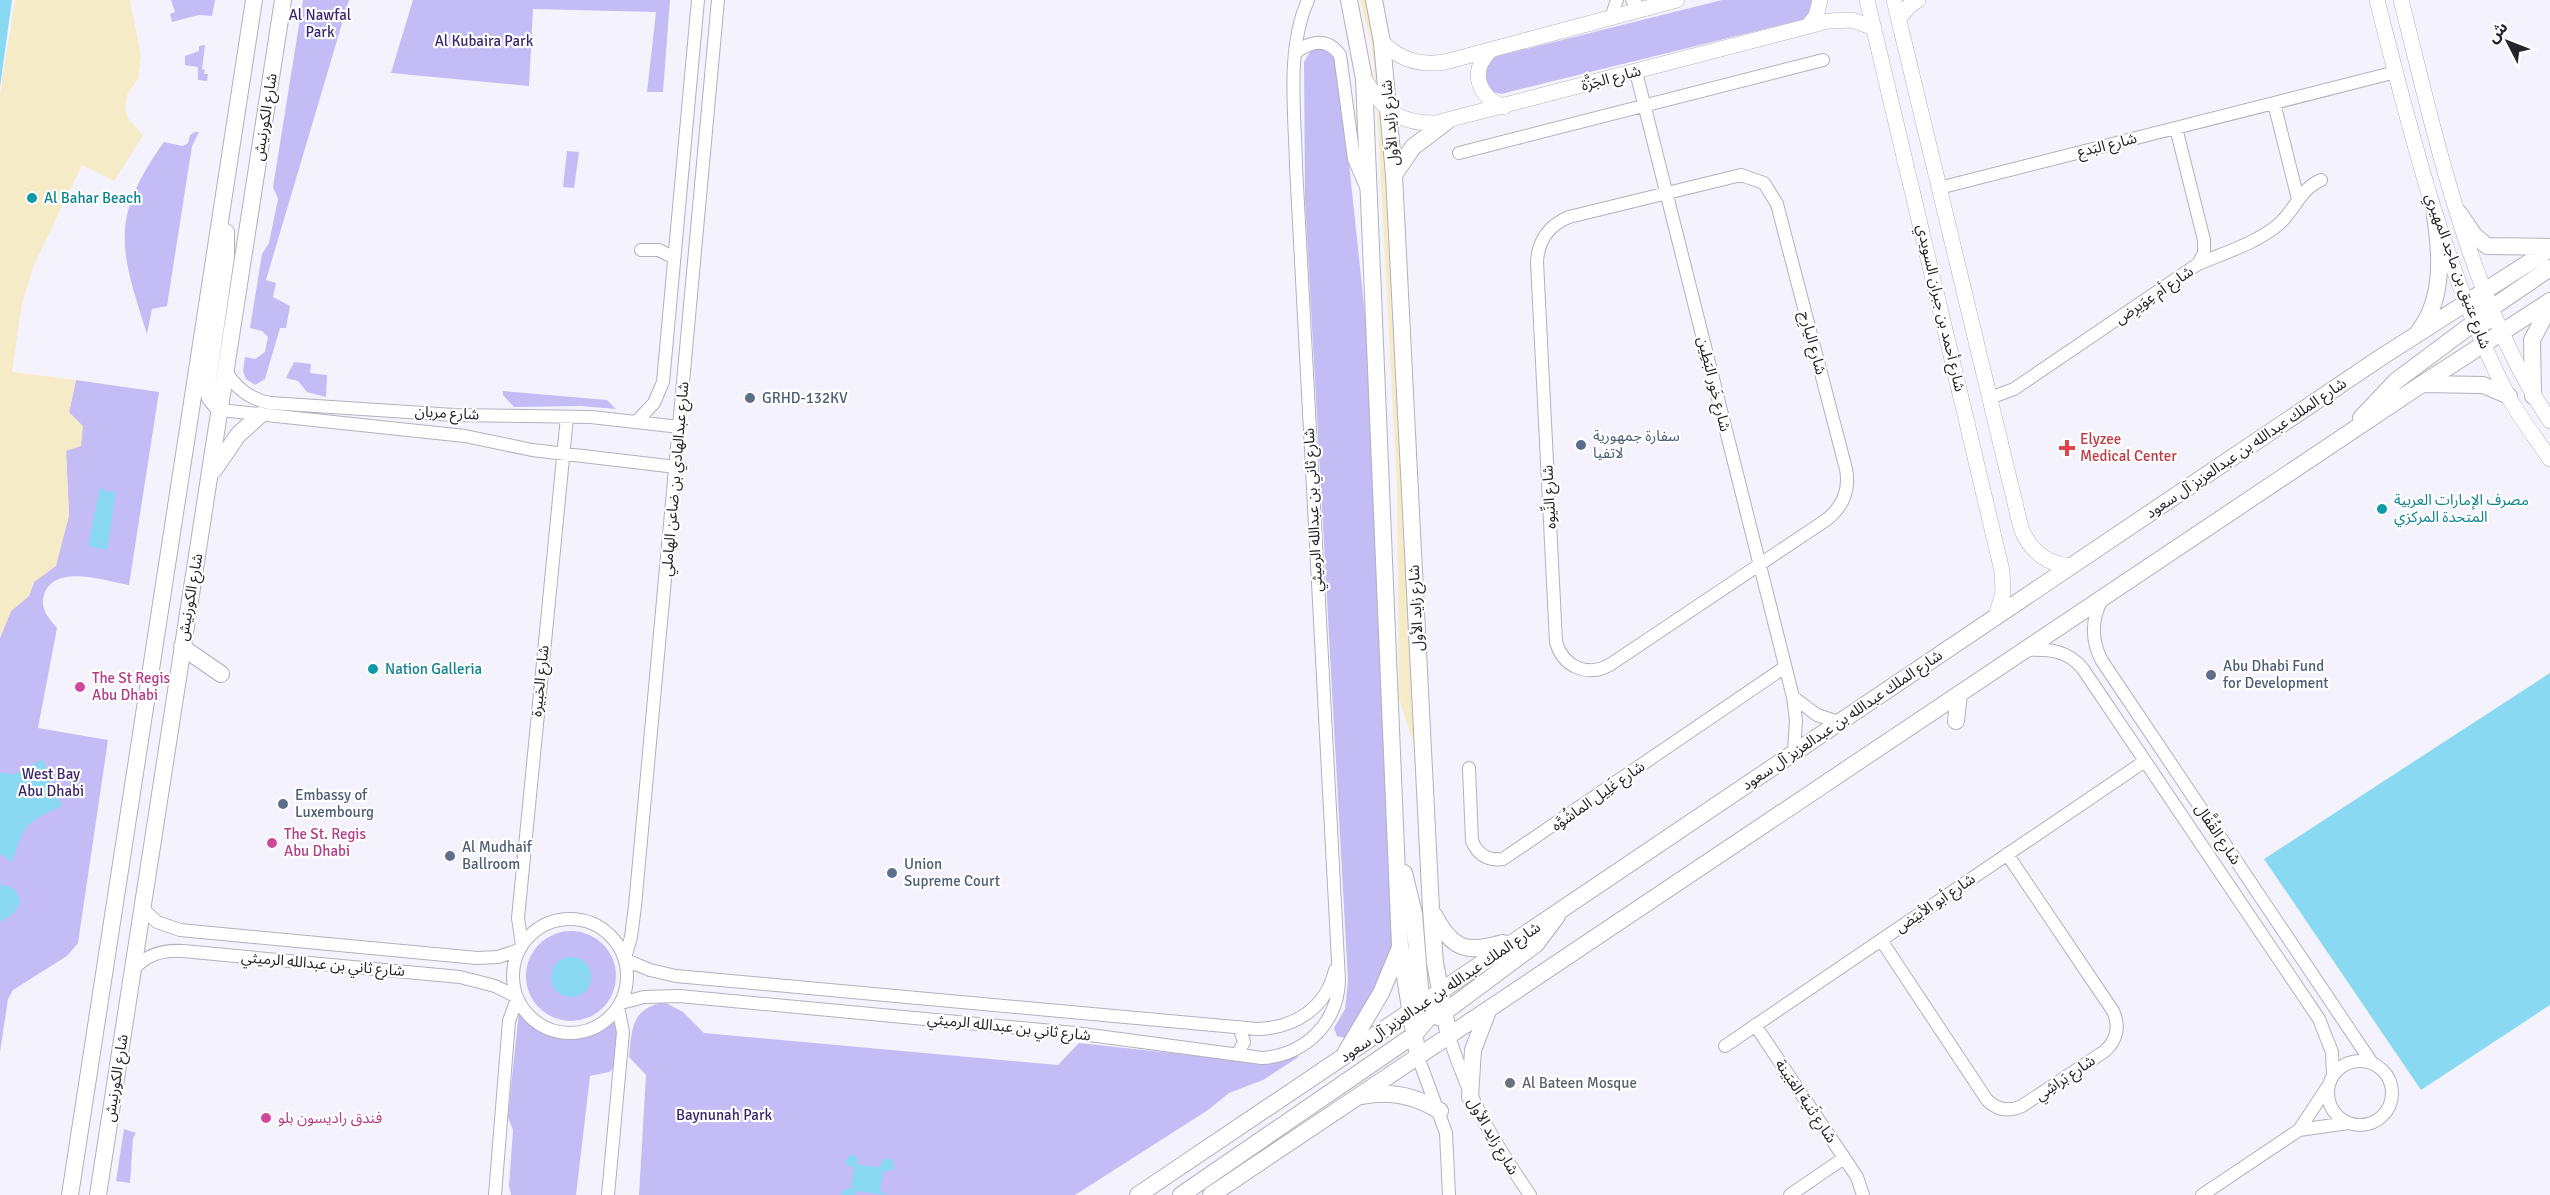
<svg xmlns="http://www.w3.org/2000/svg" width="2550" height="1195" viewBox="0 0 2550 1195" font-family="Signika,'Noto Sans Arabic',sans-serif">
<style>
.green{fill:#c3bcf5}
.sand{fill:#f5ebc6}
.water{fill:#89d9f3}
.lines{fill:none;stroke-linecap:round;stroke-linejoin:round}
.minor-casing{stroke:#b2b1bc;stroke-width:14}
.tertiary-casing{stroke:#b2b1bc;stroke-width:16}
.secondary-casing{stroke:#b2b1bc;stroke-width:18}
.minor{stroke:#fff;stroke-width:12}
.tertiary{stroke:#fff;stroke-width:15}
.secondary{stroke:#fff;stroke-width:16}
.culture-dot{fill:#0f9aa8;stroke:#fff;stroke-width:2}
.service-dot{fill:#5c6f8a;stroke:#fff;stroke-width:2}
.health-dot{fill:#e0444e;stroke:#fff;stroke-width:2}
.hotel-dot{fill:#d1479c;stroke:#fff;stroke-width:2}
.worship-dot{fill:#6b7280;stroke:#fff;stroke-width:2}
.labels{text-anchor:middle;stroke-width:4.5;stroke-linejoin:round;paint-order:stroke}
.park-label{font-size:15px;fill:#38276d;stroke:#fff}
.street-label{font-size:15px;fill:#242328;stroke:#fff}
.culture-label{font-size:15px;fill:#0d838f;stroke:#fff;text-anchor:start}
.service-label{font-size:15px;fill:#4e5e75;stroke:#fff;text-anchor:start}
.health-label{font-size:15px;fill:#be3a42;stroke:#fff;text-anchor:start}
.hotel-label{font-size:15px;fill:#b23c85;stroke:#fff;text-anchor:start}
.worship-label{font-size:15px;fill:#5b616d;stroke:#fff;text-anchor:start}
</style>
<rect width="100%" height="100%" fill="#f4f3fd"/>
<!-- green -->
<path class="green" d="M171,0H215L212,16L199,15L172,22L170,14L175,12Z
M303,0H349L266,280L276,283L273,297L290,306L286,328H280L265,379L255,385L246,379L243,371L245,357L255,359L265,352L268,337L262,331L250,328L262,254L269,243L278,199L273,187Z
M413,0H670L663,92H647L656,12L533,9L529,86L391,73Z
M1722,0H1819L1809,18L1501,94L1490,91L1482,73L1494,57Z
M205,45L202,69L205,70L204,74H208L207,81L198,80V67L185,65V56L199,51V46Z
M1322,47L1331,52L1338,60L1370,361L1392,953C1379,982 1366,1015 1345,1038L1337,1036L1334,1028L1345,1009L1348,981L1305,199L1304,62L1311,50Z
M195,132H199L192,146L167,306L152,309L147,334C120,249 109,219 164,142L183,146L188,143L190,135Z
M567,151L579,152L574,188L563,187Z
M294,362L311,364L310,373L327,375L326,397L307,392L298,381L286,378Z
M76,380L159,392L129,585C105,581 54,563 44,595C40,608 48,618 57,628L38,728L108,740L78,943L67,956L13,990L8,999L0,1052V638L11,611L29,596L34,582L69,516L66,451L69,412Z
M503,391L607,400L616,409L581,406L514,407L503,395Z
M526 976a45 45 0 1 1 90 0a45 45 0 1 1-90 0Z
M664,1002L683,1012L704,1033L1058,1065L1079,1043L1263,1063L1300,1056L1263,1080L1229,1093L1208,1110L1075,1195H639L646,1075L629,1057C632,1029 631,1009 664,1002Z
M519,1011C553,1046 579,1044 619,1020L615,1067L609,1072L590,1076L576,1195H511L509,1186L513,1130L508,1117L509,1106Z
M124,1129L136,1133L133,1138L130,1183L116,1181Z"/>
<!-- sand -->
<path class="sand" d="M15,0H130L141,56L138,79L127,95L125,108L128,118L143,136L114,181L82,165L34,265L22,303L12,372L76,380L69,412L83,426L81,446L66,451L69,516L56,566L34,582L29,596L11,611L0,638V94Z
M1360,0H1368L1383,87L1429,964H1425L1414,745L1399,698L1397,486L1376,89L1371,42Z"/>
<!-- water -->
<path class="water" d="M0,0H12L0,87Z
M100,488L108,492L116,491L107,550L88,546Z
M2550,673V1005L2421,1090L2264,859Z
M42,759L62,806C24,823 26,823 12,862L0,854V773L16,774Z
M0,885C12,885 19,892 20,903L14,913L0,922Z
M551 977a20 20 0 1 1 40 0a20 20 0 1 1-40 0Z
M851,1154L858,1158L857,1165L880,1167L884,1158L893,1160L894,1169L883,1172L880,1191L888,1195L855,1191V1195H841L844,1190L851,1188L854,1167L847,1165L845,1161Z"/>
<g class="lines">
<!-- minor casing -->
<g class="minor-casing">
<path id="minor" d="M1632,0L1641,9
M1611,18L1617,0
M1295,53C1310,41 1327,37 1340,55L1354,159L1367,189
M1636,72L1793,697L1796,720L1794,752
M2274,103L2298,199
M1459,153L1823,60
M1741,175L1764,183L1777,204L1846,469C1850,490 1843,507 1826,520L1611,664C1588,678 1563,667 1556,642L1537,262C1538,241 1549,225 1569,217Z
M1939,188L2396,72
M641,250H659L674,258
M2198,264C2224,253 2257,243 2279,224C2295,210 2300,189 2321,180
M226,371C236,389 250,399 270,403L454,415L591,417L680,427
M1990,398L2014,389L2198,264L2204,253V240L2176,128
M220,410L465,436L532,450L676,467
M637,421L654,403L663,382L698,0
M2103,598C2091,618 2091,641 2102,661L2372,1063
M2026,650C2049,649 2068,650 2083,669L2319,1019L2332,1052L2333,1075
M1793,697L1817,715L1838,722
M1469,768L1472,841C1478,855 1488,861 1503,859L1785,667
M142,908L157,922L180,930L477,958L498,957L519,950
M513 976a57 57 0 1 1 114 0a57 57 0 1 1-114 0Z
M1881,940L1987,1100C1997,1110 2009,1112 2022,1106L2105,1051C2117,1040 2120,1026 2113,1011L2007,854
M522,945L518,918L567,417
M625,958L631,937L635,906L718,0
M626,960L650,970L676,976L1257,1029C1295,1028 1326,1008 1335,970
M133,970C146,954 163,950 183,951L460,977L495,986L517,997
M621,1003L644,997L679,996L1075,1033L1262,1058C1305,1055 1338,1023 1339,980L1296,166C1295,113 1286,49 1308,0
M1755,1025L1857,1177L1863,1195
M1449,1037C1471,1103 1491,1138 1530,1195
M1725,1046L2145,761
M1237,1055L1244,1042L1239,1027
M1418,1057L1446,1133L1449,1195
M2328 1093a32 32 0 1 1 64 0a32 32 0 1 1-64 0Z
M2299,1130L2348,1123
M495,1195L509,1021L517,999
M608,1195L623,1032L618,1007
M1790,1195L1844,1158
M2202,1195L2299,1130L2328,1086"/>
</g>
<!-- tertiary casing -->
<g class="tertiary-casing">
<path id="tertiary" d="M1867,0L2002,571L2003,593L1996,616
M1894,0L2021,528C2030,551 2046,564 2071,566
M2377,0C2411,134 2444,270 2507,394C2519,417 2536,438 2550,459
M2401,0C2436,138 2470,301 2550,421
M1899,19L1909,6L1918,0
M1808,26L1816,16L1820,0
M1382,42C1400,60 1420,66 1445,62L1677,0
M1491,50C1469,70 1477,96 1504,107
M1364,79C1383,109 1398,124 1436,123L1828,21L1852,20L1874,28"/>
</g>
<!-- secondary casing -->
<g class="secondary-casing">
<path id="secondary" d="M1349,0L1364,79L1400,946L1418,1057
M1374,0L1382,42L1394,175L1431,909L1435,963L1449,1037
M1394,175L1413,147L1446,122
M2459,213L2474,235L2487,246L2550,247
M2486,322L2493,307L2550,268
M2419,331C2444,299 2441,254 2435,216
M2422,384L2483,385L2509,396
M2533,396L2532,340L2550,306
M220,410L210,398L207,386L226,257V232
M2361,418L2396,381L2475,322L2483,307L2485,290
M214,470L238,435L260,415
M182,647L221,674
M1956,721L1959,694
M1404,873L1414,914L1422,1013
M1434,915C1452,949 1466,954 1503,943
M1438,1017L1536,944L1557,916
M1346,1052L1381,993L1399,950
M1362,1096C1390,1090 1416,1096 1440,1111
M1470,1097L1473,1050L1488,1011
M70,1195L254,0
M98,1195L283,0
M1138,1195L2380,358L2550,249
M1181,1195L1414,1035L1430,1016L1440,991
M1211,1195L2422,384L2550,301"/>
</g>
<!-- minor -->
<use href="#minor" class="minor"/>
<!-- tertiary -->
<use href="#tertiary" class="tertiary"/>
<!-- secondary -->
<use href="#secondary" class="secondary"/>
</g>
<!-- markers -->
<g class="culture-dot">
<circle cx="32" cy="198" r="6"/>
<circle cx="2382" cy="509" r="6"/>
<circle cx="373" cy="669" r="6"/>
</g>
<g class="service-dot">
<circle cx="750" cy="398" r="6"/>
<circle cx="1581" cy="445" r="6"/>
<circle cx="2211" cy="675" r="6"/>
<circle cx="283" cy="804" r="6"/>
<circle cx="450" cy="856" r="6"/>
<circle cx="892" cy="873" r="6"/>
</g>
<path class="health-dot" d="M2064 439h6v6h6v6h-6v6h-6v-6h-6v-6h6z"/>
<g class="hotel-dot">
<circle cx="80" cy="687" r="6"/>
<circle cx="272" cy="843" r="6"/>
<circle cx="266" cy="1118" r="6"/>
</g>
<circle class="worship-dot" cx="1510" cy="1083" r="6"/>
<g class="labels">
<!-- park labels -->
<g class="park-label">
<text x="320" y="20">Al Nawfal<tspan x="320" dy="17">Park</tspan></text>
<text x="484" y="46">Al Kubaira Park</text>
<text x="51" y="779">West Bay<tspan x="51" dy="17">Abu Dhabi</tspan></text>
<text x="724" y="1120">Baynunah Park</text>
</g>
<!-- street labels -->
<g class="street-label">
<text transform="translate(1611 78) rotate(-15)" y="5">شارع الجَزَّة</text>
<text transform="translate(265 117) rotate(-81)" y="5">شارع الكورنيش</text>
<text transform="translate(1390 123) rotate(-95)" y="5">شارع زايد الأول</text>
<text transform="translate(2107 145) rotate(-14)" y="5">شارع البَدع</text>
<text transform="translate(2458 271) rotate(70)" y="5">شارع عتيق بن ماجد المهيري</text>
<text transform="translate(2154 295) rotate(-34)" y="5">شارع أم عِوَيرِض</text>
<text transform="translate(1941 308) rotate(77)" y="5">شارع أحمد بن جبران السويدي</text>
<text transform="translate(1813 343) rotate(75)" y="5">شارع اليارِح</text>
<text transform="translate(1714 384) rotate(76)" y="5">شارع خَور البَطِين</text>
<text transform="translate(447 413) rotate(3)" y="5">شارع مربان</text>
<text transform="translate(2246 448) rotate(-34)" y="5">شارع الملك عبدالله بن عبدالعزيز آل سعود</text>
<text transform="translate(675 479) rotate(-85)" y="5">شارع عبدالهادي بن ضاعن الهاملي</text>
<text transform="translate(1549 497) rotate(-93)" y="5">شارع النِّيوه</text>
<text transform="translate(1313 510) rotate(-93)" y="5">شارع ثاني بن عبدالله الرميثي</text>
<text transform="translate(190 597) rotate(-80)" y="5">شارع الكورنيش</text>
<text transform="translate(1416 608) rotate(-93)" y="5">شارع زايد الأول</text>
<text transform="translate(540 681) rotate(-84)" y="5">شارع الخبيرة</text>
<text transform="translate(1842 720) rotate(-34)" y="5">شارع الملك عبدالله بن عبدالعزيز آل سعود</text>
<text transform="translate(1598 796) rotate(-35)" y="5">شارع غَلِيل الماشُوَّه</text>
<text transform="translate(2218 834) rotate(56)" y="5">شارع القُفَّال</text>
<text transform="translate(1935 903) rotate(-34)" y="5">شارع أبو الأبيَض</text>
<text transform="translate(323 964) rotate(5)" y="5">شارع ثاني بن عبدالله الرميثي</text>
<text transform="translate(1440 992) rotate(-34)" y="5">شارع الملك عبدالله بن عبدالعزيز آل سعود</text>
<text transform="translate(1009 1027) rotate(6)" y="5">شارع ثاني بن عبدالله الرميثي</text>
<text transform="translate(116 1078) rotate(-81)" y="5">شارع الكورنيش</text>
<text transform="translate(2065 1078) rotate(-34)" y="5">شارع بَراشِي</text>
<text transform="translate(1806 1101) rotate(56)" y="5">شارع ثَنية الغبَينة</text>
<text transform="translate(1493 1136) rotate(60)" y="5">شارع زايد الأول</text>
</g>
<!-- culture labels -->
<g class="culture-label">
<text x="44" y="203">Al Bahar Beach</text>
<text x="2394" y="505">مصرف الإمارات العربية<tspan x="2394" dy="17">المتحدة المركزي</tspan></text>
<text x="385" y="674">Nation Galleria</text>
</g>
<!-- service labels -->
<g class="service-label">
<text x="762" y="403">GRHD-132KV</text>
<text x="1593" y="441">سفارة جمهورية<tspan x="1593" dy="17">لاتفيا</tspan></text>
<text x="2223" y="671">Abu Dhabi Fund<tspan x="2223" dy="17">for Development</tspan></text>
<text x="295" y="800">Embassy of<tspan x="295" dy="17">Luxembourg</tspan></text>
<text x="462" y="852">Al Mudhaif<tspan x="462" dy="17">Ballroom</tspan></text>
<text x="904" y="869">Union<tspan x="904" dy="17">Supreme Court</tspan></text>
</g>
<!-- health labels -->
<g class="health-label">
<text x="2080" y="444">Elyzee<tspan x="2080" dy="17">Medical Center</tspan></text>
</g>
<!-- hotel labels -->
<g class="hotel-label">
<text x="92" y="683">The St Regis<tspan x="92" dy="17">Abu Dhabi</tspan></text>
<text x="284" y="839">The St. Regis<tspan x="284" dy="17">Abu Dhabi</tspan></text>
<text x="278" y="1123">فندق راديسون بلو</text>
</g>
<!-- worship labels -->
<g class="worship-label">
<text x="1522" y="1088">Al Bateen Mosque</text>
</g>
</g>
<!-- north arrow -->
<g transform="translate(2508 42) rotate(312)" stroke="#ffffff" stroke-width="4.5" paint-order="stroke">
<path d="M0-4.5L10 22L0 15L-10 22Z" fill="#242328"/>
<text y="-9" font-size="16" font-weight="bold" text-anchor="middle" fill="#242328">ش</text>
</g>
</svg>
